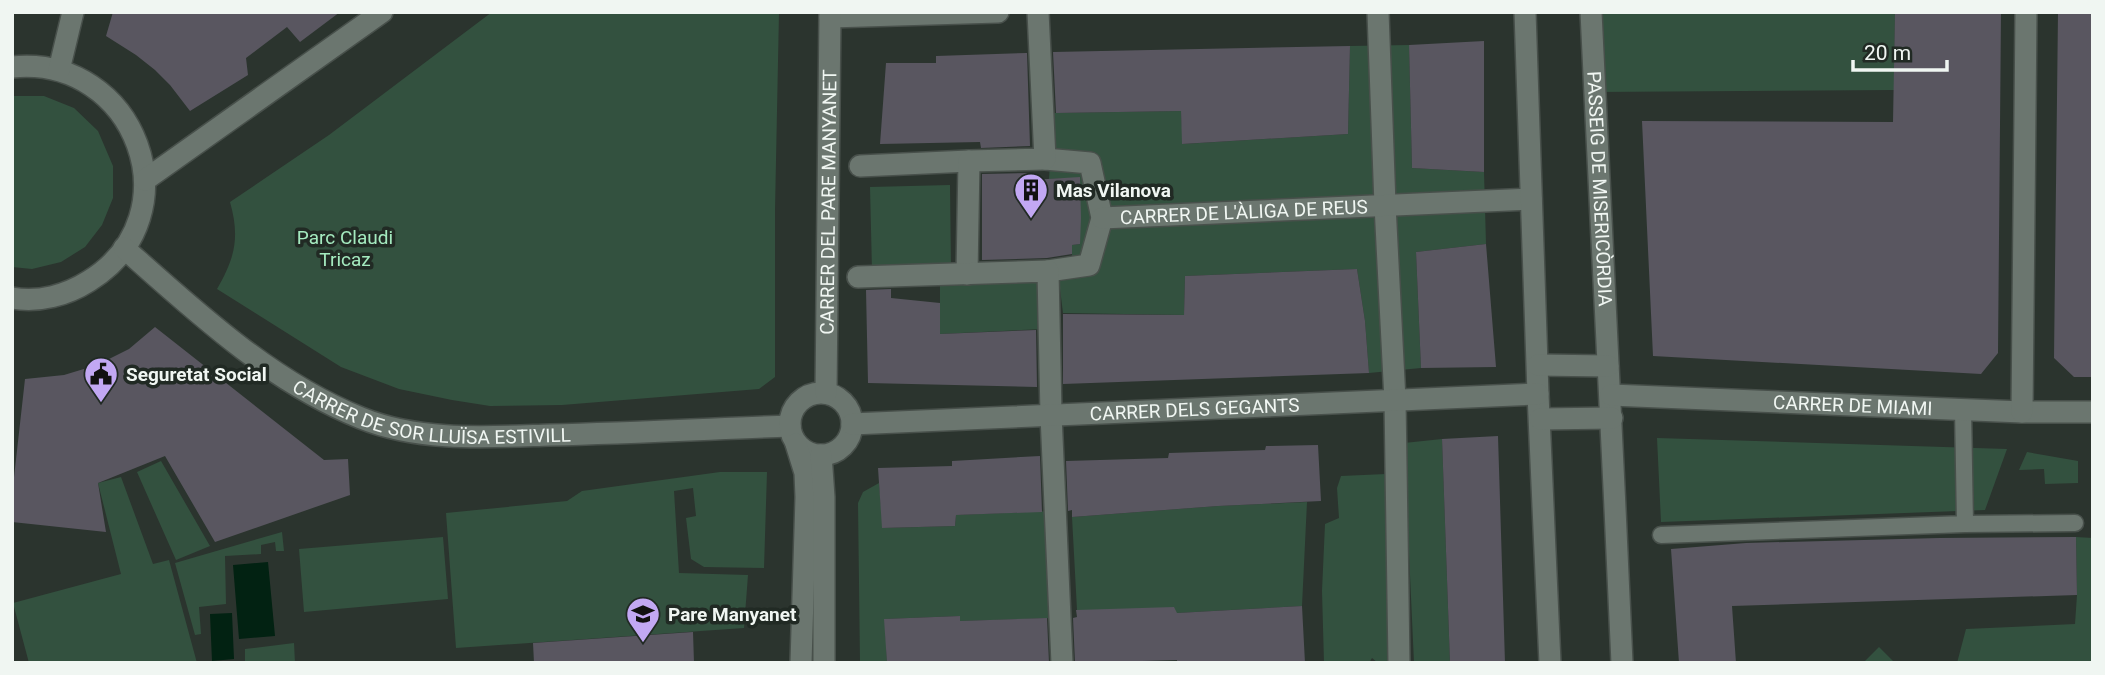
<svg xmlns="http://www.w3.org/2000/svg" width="2105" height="675" viewBox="0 0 2105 675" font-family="Roboto,sans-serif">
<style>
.green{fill:#33513f}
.water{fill:#022212}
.building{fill:#595660}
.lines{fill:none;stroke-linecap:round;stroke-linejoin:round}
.service-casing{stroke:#48504b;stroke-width:19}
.pedestrian-casing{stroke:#48504b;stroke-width:24}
.minor-casing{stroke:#48504b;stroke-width:24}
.service{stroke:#6b766f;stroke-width:16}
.pedestrian{stroke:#6b766f;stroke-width:21}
.minor{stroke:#6b766f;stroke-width:21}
.labels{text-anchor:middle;stroke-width:7;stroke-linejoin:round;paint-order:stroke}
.street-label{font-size:19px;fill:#f0f6f2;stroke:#212a24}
.poi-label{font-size:19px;font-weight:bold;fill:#f0f6f2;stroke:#212a24;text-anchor:start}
.park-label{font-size:19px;fill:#a4eabf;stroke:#212a24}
</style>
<rect width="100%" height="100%" fill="#2b342e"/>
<!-- green -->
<path class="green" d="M492,12H779L775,210V377L759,389L562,405L490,406L452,400L399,389L341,367L217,289C235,258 240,237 230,202L329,135Z
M1591,12H1895L1894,90L1595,92Z
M1409,45L1412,168L1484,172L1486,244L1416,252L1421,368L1369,373L1365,321L1357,269L1185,276L1184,315L1063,313L1057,265L1072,262V245L1080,244V178L1049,179L1053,113L1181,111L1183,144L1348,134L1350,46Z
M12,96H44L74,108L98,131L113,166V198L102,225L85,247L61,262L32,269L12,267Z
M950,185L951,269L872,271L870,187Z
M1039,280L1044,329L940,334V284Z
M1657,438L2007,449L1985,510L1661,522Z
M1442,439L1450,663H1414L1404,443Z
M2027,452L2078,461V483L2045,484L2044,469L2019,470Z
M161,461L210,546L176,560L137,472Z
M720,472H767L764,568L704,567L691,559L686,518L696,516L693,488L674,491L679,573L748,575L744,628L456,648L446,513L567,501L582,491Z
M1386,474L1392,663H1378L1372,658L1369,663H1324L1322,591L1325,524L1339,518L1337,488L1341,476Z
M121,477L153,564L169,560L197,663H29L13,603L121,574L98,483Z
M879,483L883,528L955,526L956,515L1051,511L1055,618L960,621V616L885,619L887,663H860L858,503L863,492Z
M1307,502L1302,606L1177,613L1077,610L1072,517L1218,506Z
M282,532L284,551H276L275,542L261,545V554L225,556L226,604L199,607L201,634L195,635L175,563Z
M443,537L448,599L304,612L299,549Z
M2076,537L2093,538V663H1957L1966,629L2075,624L2077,595Z
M294,643L295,663H245V649Z
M1879,647L1895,663H1863Z"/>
<!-- water -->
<path class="water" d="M268,562L275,636L239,639L233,565Z
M232,613L234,659L212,661L210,614Z"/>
<!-- building -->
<path class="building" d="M113,12H340L300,42L287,27L246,58L248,75L190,111L170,85L155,70L136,55L106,36Z
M1895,12H2001L1998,353L1981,374L1653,356L1642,121L1893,122Z
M2058,12H2093V377H2074L2054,358Z
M1484,41V172L1412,168L1409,45Z
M1350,46L1348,134L1182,144L1181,111L1056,113L1053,52Z
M1027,53L1030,146L981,148L980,142L880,144L886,63H936V56Z
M1031,173V180L1080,177L1081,218L1080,244L1072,245V254L1047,258L982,260V174Z
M1486,244L1496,367L1421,368L1416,252Z
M1357,269L1365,321L1369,373L1063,384V314L1184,315L1185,276Z
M891,289V298L940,303V334L1036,330L1037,387L868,383L866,290Z
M155,327L324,460L348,459L350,495L215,542L165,456L98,483L106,532L12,522V495L25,379L64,375L97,365L129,349Z
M1498,436L1505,663H1450L1442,439Z
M1318,445L1321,501L1218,506L1072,517V510L1068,511L1066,461L1168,458L1169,453L1265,450L1266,446Z
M1040,456L1042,512L956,515L955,526L882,528L878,468L952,466V461Z
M2076,537L2077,595L1732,606L1736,663H1679L1671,549L1746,543L1939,538Z
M1302,606L1305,663H1177V660L1075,663L1073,618L1077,617L1076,610L1174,607L1177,613Z
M960,616V621L1047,618L1049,663H887L884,619Z
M693,632L694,663H534L533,643Z"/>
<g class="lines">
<!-- service casing -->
<g class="service-casing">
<path id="service" d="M1965,524L2075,523
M1661,535L1965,524L1963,409"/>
</g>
<!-- pedestrian casing -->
<g class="pedestrian-casing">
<g id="pedestrian">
<path d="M1378,12L1385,205L1395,400L1399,663"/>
<path d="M1045,159L1090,163L1102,218L1089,265L1048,271"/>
<path d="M860,166L969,161"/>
<path id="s1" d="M1102,218L1531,199"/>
<path d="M967,274L969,161L1045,159L1038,12"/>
<path d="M858,277L1048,271L1051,415L1062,663"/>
</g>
</g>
<!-- minor casing -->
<g class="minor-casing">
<g id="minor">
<path d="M1525,12L1538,394L1550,663"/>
<path id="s2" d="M1591,12C1603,229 1612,446 1622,663"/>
<path d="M830,17L998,12"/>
<path d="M12,67C136,54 196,215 89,281C67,295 39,303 12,298"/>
<path d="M59,70L73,12"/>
<path d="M145,180L382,12"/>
<path id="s3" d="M124,248C196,312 271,382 361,418C420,442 488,437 550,435C630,433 710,429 790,426"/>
<path d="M1538,365L1608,366"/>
<circle cx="821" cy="424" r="31"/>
<path id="s4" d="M826,393L830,12"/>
<path id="s5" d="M1611,395L2022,412H2093"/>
<path d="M2022,412L2026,12"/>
<path d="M1540,419L1612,418"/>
<path id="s6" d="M852,424L1538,394"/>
<path d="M796,444L805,473L806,497L801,663"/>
<path d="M821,455L824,497V663"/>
</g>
</g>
<!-- service -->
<use href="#service" class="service"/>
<!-- pedestrian -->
<use href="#pedestrian" class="pedestrian"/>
<!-- minor -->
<use href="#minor" class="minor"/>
</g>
<!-- icons -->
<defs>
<g id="building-pin" transform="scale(1.75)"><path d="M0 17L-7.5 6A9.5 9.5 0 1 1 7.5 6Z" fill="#c2a8f3" stroke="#212a24"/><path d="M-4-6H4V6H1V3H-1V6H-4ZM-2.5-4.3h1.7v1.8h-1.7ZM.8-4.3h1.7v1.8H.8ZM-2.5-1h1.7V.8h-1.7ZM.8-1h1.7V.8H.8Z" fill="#111"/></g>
<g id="civic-pin" transform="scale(1.75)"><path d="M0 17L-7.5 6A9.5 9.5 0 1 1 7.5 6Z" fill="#c2a8f3" stroke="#212a24"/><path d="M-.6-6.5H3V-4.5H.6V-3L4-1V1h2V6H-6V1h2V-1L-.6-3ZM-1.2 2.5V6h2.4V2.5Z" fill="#111"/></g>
<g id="school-pin" transform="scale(1.75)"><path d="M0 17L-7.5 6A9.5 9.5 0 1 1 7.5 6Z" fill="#c2a8f3" stroke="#212a24"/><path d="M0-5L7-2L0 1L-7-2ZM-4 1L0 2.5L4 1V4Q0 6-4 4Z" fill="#111"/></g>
</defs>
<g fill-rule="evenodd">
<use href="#building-pin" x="1031" y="190"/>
<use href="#civic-pin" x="101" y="374"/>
<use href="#school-pin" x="643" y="614"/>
</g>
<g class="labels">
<!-- street labels -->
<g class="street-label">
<text dy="7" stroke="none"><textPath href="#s2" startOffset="177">PASSEIG DE MISERICÒRDIA</textPath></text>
<text dy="7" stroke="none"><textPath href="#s4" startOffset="191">CARRER DEL PARE MANYANET</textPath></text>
<text dy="7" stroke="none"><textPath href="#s1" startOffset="142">CARRER DE L'ÀLIGA DE REUS</textPath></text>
<text dy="7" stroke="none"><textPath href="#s5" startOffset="242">CARRER DE MIAMI</textPath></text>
<text dy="7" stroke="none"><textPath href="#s3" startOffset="362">CARRER DE SOR LLUÏSA ESTIVILL</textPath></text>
<text dy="7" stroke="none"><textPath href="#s6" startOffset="343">CARRER DELS GEGANTS</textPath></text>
</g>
<!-- poi labels -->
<g class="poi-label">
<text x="1056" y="197">Mas Vilanova</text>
<text x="126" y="381">Seguretat Social</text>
<text x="668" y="621">Pare Manyanet</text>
</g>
<!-- park labels -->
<g class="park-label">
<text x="345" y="244">Parc Claudi<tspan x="345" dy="22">Tricaz</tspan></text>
</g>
</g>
<!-- border -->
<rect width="2105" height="675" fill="none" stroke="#f0f6f2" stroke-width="28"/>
<!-- scale -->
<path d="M1853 60v10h94v-10" fill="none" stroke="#f0f6f2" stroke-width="3.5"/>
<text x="1864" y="60" font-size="21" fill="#f0f6f2" stroke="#212a24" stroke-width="5" paint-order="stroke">20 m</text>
</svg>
